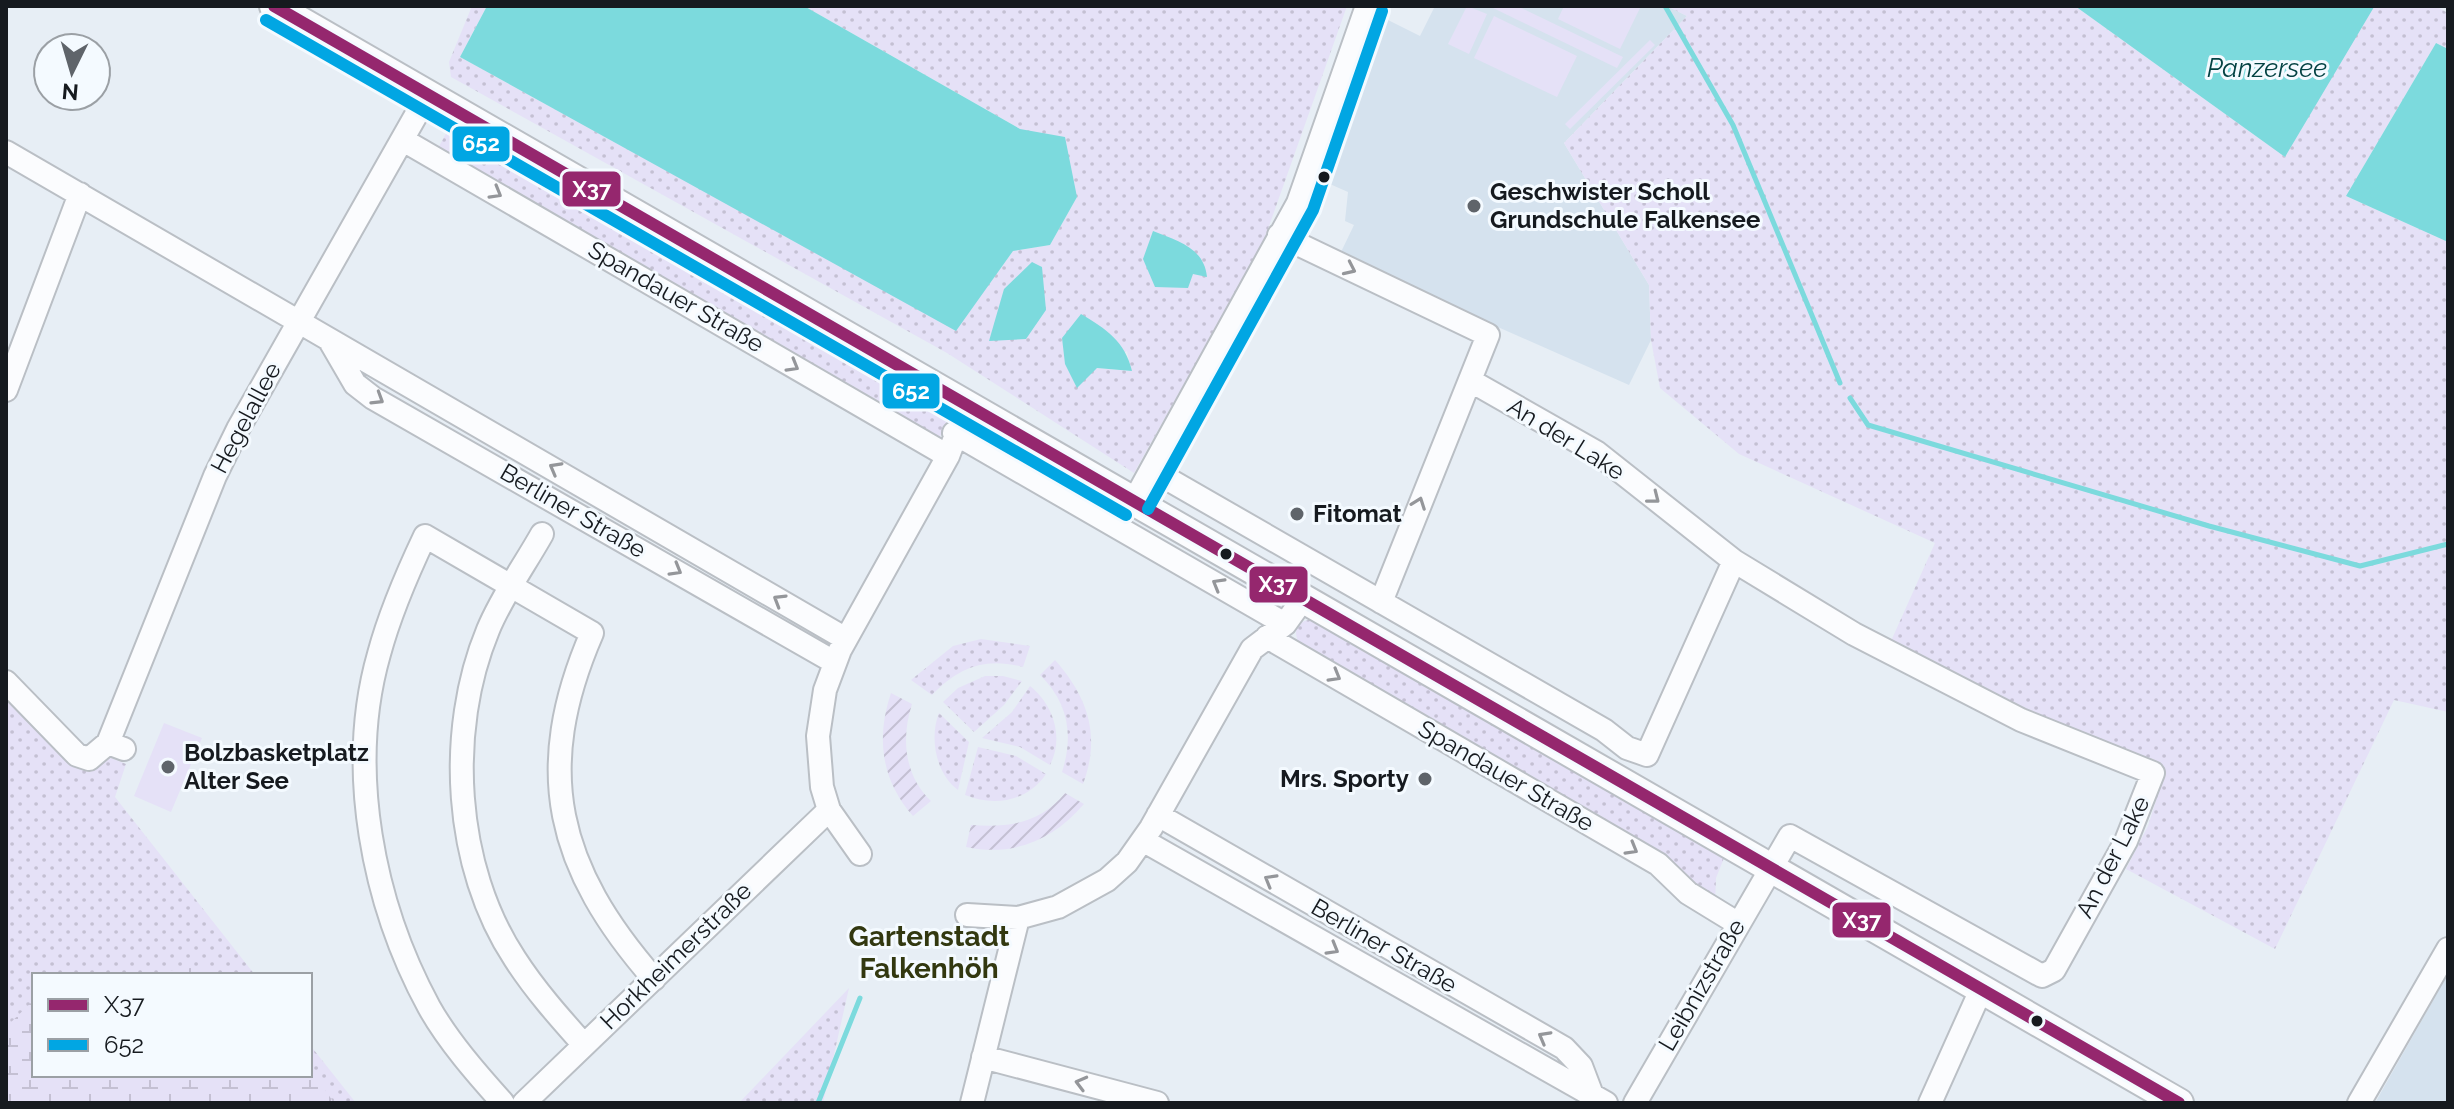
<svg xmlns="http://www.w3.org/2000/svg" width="2454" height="1109" viewBox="0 0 2454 1109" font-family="Raleway,sans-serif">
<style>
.built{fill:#d5e2ee}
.grass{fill:url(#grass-dots);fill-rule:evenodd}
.wetland{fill:url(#wetland-marsh)}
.garden{fill:url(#garden-furrows)}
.pitch{fill:#e5e1f7}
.water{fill:#7cdadd}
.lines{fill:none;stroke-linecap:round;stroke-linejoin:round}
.stream{stroke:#7cdadd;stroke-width:5}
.minor-casing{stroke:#babfc5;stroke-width:26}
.major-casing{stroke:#babfc5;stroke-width:32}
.minor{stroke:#fbfcfe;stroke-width:22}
.major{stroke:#fbfcfe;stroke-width:28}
.bus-1-casing{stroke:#f4faff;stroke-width:18}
.bus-2-casing{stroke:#f4faff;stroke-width:18}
.bus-1{stroke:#95276e;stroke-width:12}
.bus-2{stroke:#01a6e3;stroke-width:12}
.oneway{stroke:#94969a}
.bus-dot{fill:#161a1f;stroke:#f4faff;stroke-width:3}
.poi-dot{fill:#5f646a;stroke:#f4faff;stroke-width:3}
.labels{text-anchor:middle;stroke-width:6;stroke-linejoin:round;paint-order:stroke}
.poi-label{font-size:24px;font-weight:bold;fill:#161a1f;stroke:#f4faff;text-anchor:start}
.street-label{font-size:24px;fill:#161a1f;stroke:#f4faff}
.water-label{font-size:26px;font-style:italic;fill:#034243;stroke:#f4faff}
.quarter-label{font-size:28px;font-weight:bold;fill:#323810;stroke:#f4faff}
.line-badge{stroke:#f4faff;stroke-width:3}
.badge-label{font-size:22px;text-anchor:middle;font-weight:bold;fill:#fff}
</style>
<defs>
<pattern id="grass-dots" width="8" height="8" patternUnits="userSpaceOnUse" patternTransform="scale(2)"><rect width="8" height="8" fill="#e5e1f7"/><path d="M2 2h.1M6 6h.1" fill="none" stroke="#c4c0d3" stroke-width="1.8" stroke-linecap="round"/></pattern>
<pattern id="wetland-marsh" width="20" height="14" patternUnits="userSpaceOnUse" patternTransform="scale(2)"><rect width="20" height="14" fill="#e5e1f7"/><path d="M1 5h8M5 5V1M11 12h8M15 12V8" fill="none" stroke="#c4c0d3"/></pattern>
<pattern id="garden-furrows" width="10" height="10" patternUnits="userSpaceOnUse" patternTransform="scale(2)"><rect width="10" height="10" fill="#e5e1f7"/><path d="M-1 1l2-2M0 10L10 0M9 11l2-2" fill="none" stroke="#c4c0d3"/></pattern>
</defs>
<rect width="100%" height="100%" fill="#e7eef5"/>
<!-- built -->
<path class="built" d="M1435,6H1667L1687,16L1564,143L1649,285L1651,340L1629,385L1482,320L1341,252L1354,225L1345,221L1348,192L1323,181L1380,16L1420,36Z
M2448,974V1103H2375Z"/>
<!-- grass -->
<path class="grass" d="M472,6H487L460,57L956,330L1013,251L1050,245L1077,197L1020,129L804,6H1347L1263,243L1134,473L947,353L451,77L449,62ZM1127,351L1131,371L1097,368Z
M1667,6H2075L2285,157L2373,6H2435L2448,13V49L2436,43L2346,196L2448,242V712L2394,700L2275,949L2126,869L2148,826L2165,772L2140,755L2024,710L1891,641L1935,543L1739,454L1660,388L1651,340L1649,285L1564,143L1687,16Z
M453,121L949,406L946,431L936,439L438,148Z
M1317,619L1726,853L1716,878L1715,903L1301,646C1290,630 1298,619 1317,619Z
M981,639L1030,646L1023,667C985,657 959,667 932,695L911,680L953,646Z
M1055,660C1088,697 1101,736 1083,784L1062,772C1074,735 1068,702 1040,675Z
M985,676H1003L1022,681L1004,705L974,732L943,702L958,688Z
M6,685L84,767L111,758L126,764L115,797L255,975H34V1075H310V1045L356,1103H6Z
M1030,686C1054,705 1064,738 1050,765L1020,747L982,738L1012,712Z
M939,713L969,742L958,790C936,774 929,738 939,713Z
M978,747L1016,756L1046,774C1028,801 995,807 965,795Z
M849,988L823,1103H739Z"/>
<!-- wetland -->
<path class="wetland" d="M208,966L217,975H132Z
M34,1000V1075H310V1068L334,1103H6V1027Z"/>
<!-- garden -->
<path class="garden" d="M891,693L912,704C901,738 904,775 931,801L913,816C881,780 876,738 891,693Z
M1065,793L1084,804C1053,840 1014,857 966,847L971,825C1007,828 1040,824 1065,793Z"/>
<!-- pitch -->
<path class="pitch" d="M1467,6L1487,14L1469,54L1448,44Z
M1489,6H1517L1623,57L1617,68Z
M1564,6H1636L1640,8L1620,49L1558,19Z
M1494,16L1577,56L1557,97L1474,58Z
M1650,40L1655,45L1570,129L1565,124Z
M164,723L202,738L171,812L134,796Z"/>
<!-- water -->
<path class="water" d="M487,6H804L1020,129L1065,137L1077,197L1050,245L1013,251L956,331L460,57Z
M2075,6H2373L2374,7L2285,157Z
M2436,43L2448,49V242L2346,196Z
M1153,231C1177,241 1204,247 1207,277L1193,274L1188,288L1155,287L1143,259Z
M1032,262L1042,267L1046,310L1026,339L989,341L1004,289Z
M1081,314C1106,329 1125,341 1132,371L1097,368L1077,388L1065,364L1062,338Z"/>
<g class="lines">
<!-- stream -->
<path class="stream" d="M1665,6L1733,125L1840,383
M1850,398L1868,425L2209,526L2360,566L2448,544
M818,1103L860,998"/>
<!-- minor casing -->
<g class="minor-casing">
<path id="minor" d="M403,140L948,456
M6,152L846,639
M1279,235L1488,335L1381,602
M330,341L355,384L373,398L834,662
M1471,381L1596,452L1734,561L1854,634L2021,720L2153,773L2126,841L2054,970L2042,976L1790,836L1635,1103
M6,390L80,194
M954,433L1285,624
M1152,470L1604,730L1627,748L1647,755L1734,561
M1134,501L1298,203L1367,6
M542,534C524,566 502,596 488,630C446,731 454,867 515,959C535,990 559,1017 584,1045
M1267,637L1658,864L1688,893L1737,923
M6,682L77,755L89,759L108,743
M124,749L108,743L215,476L238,429L428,94
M1158,815L1564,1048L1581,1066L1592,1095
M1144,841L1606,1103
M860,854L829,810L822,787L818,736L825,690L840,650L948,456L967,406
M967,915L1018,918L1058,907L1107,880L1127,862L1151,828L1252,649L1285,624L1303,599
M983,1057L1157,1103
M503,1103C477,1074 448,1041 429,1007C373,904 346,769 379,654C390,613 407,574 425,536L592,633C532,771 557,868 654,979
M524,1103L829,810
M972,1103L1018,918
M1930,1103L1980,992
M2359,1103L2448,949"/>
</g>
<!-- major casing -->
<g class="major-casing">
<path id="major" d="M274,6L2179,1103"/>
</g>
<!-- minor -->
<use href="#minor" class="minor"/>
<!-- major -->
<use href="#major" class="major"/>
<!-- bus-1 casing -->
<g class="bus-1-casing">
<path id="bus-1" d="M274,6L2179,1103"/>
</g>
<!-- bus-2 casing -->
<g class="bus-2-casing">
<path id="bus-2" d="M266,20L1126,515
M1148,509L1313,210L1382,11"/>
</g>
<!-- bus-1 -->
<use href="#bus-1" class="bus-1"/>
<!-- bus-2 -->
<use href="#bus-2" class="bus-2"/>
</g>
<!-- one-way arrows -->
<defs><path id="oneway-chevron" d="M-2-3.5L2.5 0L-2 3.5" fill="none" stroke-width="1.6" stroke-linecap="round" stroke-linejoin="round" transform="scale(2)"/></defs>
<g class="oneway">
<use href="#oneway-chevron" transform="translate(496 193) rotate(30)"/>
<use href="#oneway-chevron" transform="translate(1350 269) rotate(25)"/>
<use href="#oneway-chevron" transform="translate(793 366) rotate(30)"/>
<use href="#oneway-chevron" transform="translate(378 399) rotate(32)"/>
<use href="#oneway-chevron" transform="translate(555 468) rotate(-151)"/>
<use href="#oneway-chevron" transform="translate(1654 498) rotate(38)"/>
<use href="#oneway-chevron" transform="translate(1419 503) rotate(-70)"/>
<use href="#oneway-chevron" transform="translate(676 570) rotate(30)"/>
<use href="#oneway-chevron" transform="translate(1218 584) rotate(-150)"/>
<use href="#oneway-chevron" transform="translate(779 600) rotate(-149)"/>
<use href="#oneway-chevron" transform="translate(1335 676) rotate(30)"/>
<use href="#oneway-chevron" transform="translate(1632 849) rotate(30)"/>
<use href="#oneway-chevron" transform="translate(1270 880) rotate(-150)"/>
<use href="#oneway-chevron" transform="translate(1333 949) rotate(30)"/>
<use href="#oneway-chevron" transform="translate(1544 1037) rotate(-151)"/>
<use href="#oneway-chevron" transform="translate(1081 1083) rotate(-165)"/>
</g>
<!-- markers -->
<g class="bus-dot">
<circle cx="1324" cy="177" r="7"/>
<circle cx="1226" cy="554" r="7"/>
<circle cx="2037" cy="1021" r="7"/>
</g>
<g class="poi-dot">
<circle cx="1474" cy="206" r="8"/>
<circle cx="1297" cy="514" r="8"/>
<circle cx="168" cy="767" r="8"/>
<circle cx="1425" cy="779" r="8"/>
</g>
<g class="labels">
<!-- poi labels -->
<g class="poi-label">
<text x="1490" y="200">Geschwister Scholl<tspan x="1490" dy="28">Grundschule Falkensee</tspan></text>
<text x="1313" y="522">Fitomat</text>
<text x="184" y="761">Bolzbasketplatz<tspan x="184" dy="28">Alter See</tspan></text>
<text x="1409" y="787" text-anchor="end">Mrs. Sporty</text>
</g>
<!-- street labels -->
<g class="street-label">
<text transform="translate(676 297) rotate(30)" y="8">Spandauer Straße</text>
<text transform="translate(246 418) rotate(-62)" y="8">Hegelallee</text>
<text transform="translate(1566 439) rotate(32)" y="8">An der Lake</text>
<text transform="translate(573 511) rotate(30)" y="8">Berliner Straße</text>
<text transform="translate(1506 776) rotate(30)" y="8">Spandauer Straße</text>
<text transform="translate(2113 857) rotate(-63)" y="8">An der Lake</text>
<text transform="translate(1384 946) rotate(30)" y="8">Berliner Straße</text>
<text transform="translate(676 956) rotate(-44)" y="8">Horkheimerstraße</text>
<text transform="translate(1702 985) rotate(-60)" y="8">Leibnizstraße</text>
</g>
<!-- water labels -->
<g class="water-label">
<text x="2267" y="77">Panzersee</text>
</g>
<!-- quarter labels -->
<g class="quarter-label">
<text x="929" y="946">Gartenstadt<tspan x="929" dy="32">Falkenhöh</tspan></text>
</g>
</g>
<g class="line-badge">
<rect x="451" y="125" width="60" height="38" rx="8" fill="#01a6e3"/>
<rect x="561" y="170" width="61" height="38" rx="8" fill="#95276e"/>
<rect x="881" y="372" width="60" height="38" rx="8" fill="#01a6e3"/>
<rect x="1248" y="565" width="61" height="39" rx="8" fill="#95276e"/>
<rect x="1831" y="901" width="61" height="38" rx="8" fill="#95276e"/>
</g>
<g class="badge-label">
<text x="481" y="151">652</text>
<text x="592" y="197">X37</text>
<text x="911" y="399">652</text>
<text x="1278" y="592">X37</text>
<text x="1862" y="928">X37</text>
</g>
<!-- border -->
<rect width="2454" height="1109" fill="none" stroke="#161a1f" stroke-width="16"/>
<!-- legend -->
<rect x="32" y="973" width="280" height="104" fill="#f4faff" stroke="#9ba0a5" stroke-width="2"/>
<rect x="48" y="999" width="40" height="12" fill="#95276e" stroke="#9ba0a5" stroke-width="2"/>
<text x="104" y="1013" font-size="24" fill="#161a1f">X37</text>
<rect x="48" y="1039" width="40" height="12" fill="#01a6e3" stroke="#9ba0a5" stroke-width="2"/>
<text x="104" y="1053" font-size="24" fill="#161a1f">652</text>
<!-- north arrow -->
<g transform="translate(72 72) rotate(185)"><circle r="38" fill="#f4faff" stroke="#9ba0a5" stroke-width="2"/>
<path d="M0-6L14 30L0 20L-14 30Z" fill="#5f646a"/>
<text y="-12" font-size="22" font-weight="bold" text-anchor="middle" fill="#161a1f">N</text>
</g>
</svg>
